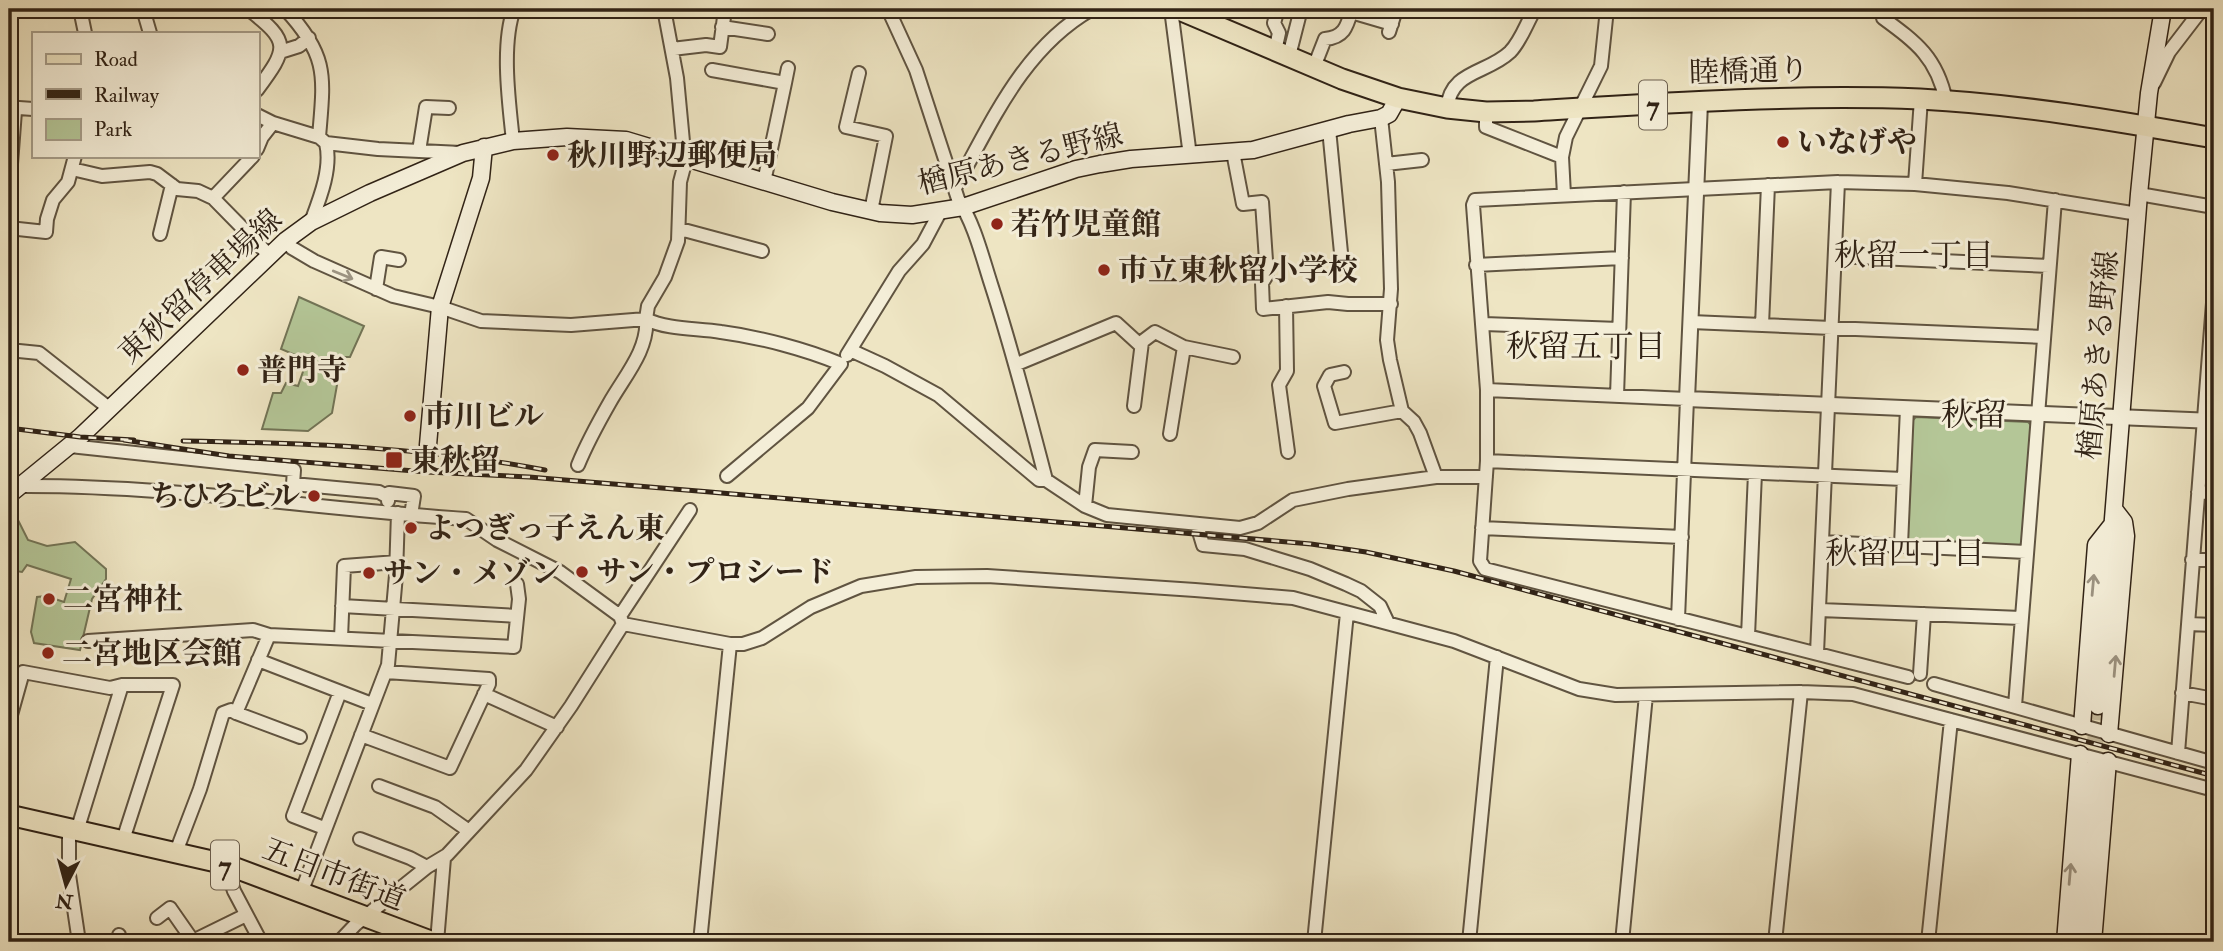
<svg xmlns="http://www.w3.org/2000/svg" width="2223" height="951" viewBox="0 0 2223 951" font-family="'IM FELL Double Pica','Noto Serif JP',serif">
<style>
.green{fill:#b4c697;stroke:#727456;stroke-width:2}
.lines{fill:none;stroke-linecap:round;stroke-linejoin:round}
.secondary-tunnel{stroke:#c8bea0;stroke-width:16;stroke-dasharray:16 8;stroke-linecap:butt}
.minor-casing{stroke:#605441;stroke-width:16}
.tertiary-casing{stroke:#605441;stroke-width:18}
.secondary-casing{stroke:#312316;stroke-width:19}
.primary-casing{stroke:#312316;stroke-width:23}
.minor{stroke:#f4eed8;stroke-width:12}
.tertiary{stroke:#f4eed8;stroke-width:14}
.secondary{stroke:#f4eed8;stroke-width:16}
.primary{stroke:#eee5c3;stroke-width:19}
.rail-casing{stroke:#312316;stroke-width:5}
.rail{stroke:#f4eed8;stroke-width:2.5;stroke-dasharray:8;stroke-linecap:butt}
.oneway{stroke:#9c9381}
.poi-dot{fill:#8f2418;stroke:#f4eed8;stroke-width:2.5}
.labels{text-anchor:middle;stroke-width:6;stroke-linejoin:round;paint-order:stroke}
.shield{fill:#f4eed8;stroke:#6c6050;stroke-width:2}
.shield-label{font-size:28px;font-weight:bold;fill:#312316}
.street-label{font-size:30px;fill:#312316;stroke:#f4eed8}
.poi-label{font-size:30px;font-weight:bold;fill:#312316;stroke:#f4eed8;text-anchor:start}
.neighbourhood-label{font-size:32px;fill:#312316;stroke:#f4eed8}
.quarter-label{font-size:33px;fill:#312316;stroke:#f4eed8}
</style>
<rect width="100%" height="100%" fill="#eee5c3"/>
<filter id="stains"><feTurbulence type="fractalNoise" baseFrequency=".00286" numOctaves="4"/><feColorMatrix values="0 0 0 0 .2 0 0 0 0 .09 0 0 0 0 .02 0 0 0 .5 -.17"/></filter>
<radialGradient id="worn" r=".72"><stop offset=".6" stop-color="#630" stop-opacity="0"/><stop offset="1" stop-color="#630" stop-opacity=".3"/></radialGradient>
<!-- green -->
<path class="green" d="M1891,9H1933C1923,20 1907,19 1893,15Z
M299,297L364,326L350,357H342L332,413L308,431L262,429L273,393H281L286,383L298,386L307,360L281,349Z
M1916,417L2028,422L2033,427L2024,542L2018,547L1910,542L1905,537L1911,422Z
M9,516L18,520L28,540L47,546L75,542L106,569V579L92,599L80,650L34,643L31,632L37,597L46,596L64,602L71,579L27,565L22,572L9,570Z"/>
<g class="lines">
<!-- secondary-tunnel -->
<path class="secondary-tunnel" d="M2093,768L2098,706"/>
<!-- minor casing -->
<g class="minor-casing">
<path id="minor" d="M80,9L85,33
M143,9L150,33
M248,9C291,42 288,48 257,90
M285,9C329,56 324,77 319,137L326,143C332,168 320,198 311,222
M888,9L916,70L958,199C974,223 982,256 991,284C1012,349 1029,414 1046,480
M1171,9L1190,156
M1882,9L1883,18C1917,43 1937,58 1946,101
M1351,12L1392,24
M722,27L768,34
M1389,32L1395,13
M672,49L706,45L720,47L724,17
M1275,51L1279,33L1274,23L1278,9
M280,52L299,46L309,38
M1289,56L1301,9
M1314,67L1325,39C1345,37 1347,26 1352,9
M712,70L785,83L764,182
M859,73L846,127L886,136L871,211
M785,83L788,68
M2154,83L2169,52L2202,9
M1447,108C1451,70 1487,74 1510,52C1521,41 1527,22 1535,9
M1486,112V127L1562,157
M257,115L273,123L319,137
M1381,118L1388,182L1391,289L1387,340L1390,360L1402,411L1414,422L1420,433L1436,477
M1329,129L1342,263
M513,141C509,103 501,45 514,9
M326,143L378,149L461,153
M257,149L262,137L273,123
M419,151L426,107L449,108
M1233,152L1243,204L1262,202L1267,275L1262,283L1263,309L1328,302L1348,304H1391
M1386,164L1422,160
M9,166L11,164L15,111L19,108L33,109
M72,169L102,176L150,172L157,174L177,189L198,191L213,198L268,254
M1915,184L1921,99
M955,188C992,122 1023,48 1092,9
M2139,194L2214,207
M1564,195L1562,157L1566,137L1601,66L1607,9
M213,198L253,156
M9,228L46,232L47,219L53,200L68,182L75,156
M680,229L762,251
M160,234L172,185
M285,241L292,248L314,261L393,296L440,307L481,321L571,325L646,319L648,306L665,277L678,241L680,182L685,163L677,78L664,9
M1835,256L2049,266
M1476,265L1622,258
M376,289L381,257L399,260
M1286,306L1287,371L1279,385L1288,452
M1691,322L2044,337
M1484,324L1619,329
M1762,325L1768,185
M9,350L39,353L110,409
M850,350L885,366L938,395L1039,480H1046L1085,506L1107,515L1240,528L1258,523L1293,500L1348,489L1436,477H1486
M847,355L899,271L923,244L940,212
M1017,364L1116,323L1139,344L1155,332L1184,347L1233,357
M1344,372L1330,375L1324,386L1335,423L1402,411
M1487,390L1687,399L1678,619
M1617,396L1624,192
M1134,406L1142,342
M1170,434L1184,347
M70,446L294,470L293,484
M1487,461L1903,479
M578,465C587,443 598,423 610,402C624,377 649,349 646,319C668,330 697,328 721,332C759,337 805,349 841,364L808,408L727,476
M20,486C169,485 318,509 466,519L497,540L560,572L620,616L623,624L730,644H743L762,638L811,607L861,586L916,577L987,576L1195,590L1293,598L1454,641L1579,689L1616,695L1801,692L1853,694L2214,790
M292,492L293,484L379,492L388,497
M2198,492L2214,493
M388,501L389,493L414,496L411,515
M1085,506L1089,467L1095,450L1132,452
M1197,525L1203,545L1245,549L1310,569L1346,584L1361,591L1380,606L1388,623
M1482,528L1682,537
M1822,542L2026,552
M1901,545L1907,408
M2192,560H2214
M342,606L517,616
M1820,610L2021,618
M620,616L690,510
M2188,624L2214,625
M1748,636L1755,473
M341,638L344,566L397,562
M88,641L253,630L269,635L514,647L519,599L517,584
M1817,653L1838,182
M258,660L372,704
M1920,674L1924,614
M1908,677L1485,569L1480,561L1487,461V390L1473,205L1475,200L1838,182L1915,184L2008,193L2138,214
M1934,684L2214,763
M2182,693L2214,699
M484,694L557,727
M2015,706L2055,200
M236,713L300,737
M9,722L23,672L110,688L122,685H173L123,840
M361,735L450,768L489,684V679L386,672
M2178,753L2214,290
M379,786L435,807L469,831
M324,828L293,816L340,692
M69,829V875L79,942
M77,831L122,685
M360,839L410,858L427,867
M176,852L200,789L223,713L231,710L236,713L269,635
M225,864L234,891L261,942
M301,893L388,665L396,575L398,513
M157,918L170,908L193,941
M119,935L120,942
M191,942L246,915
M339,942L356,924L427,867L447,855L526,770L571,706L623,624
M437,942L444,858
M700,942L730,644
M1314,942L1347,613
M1469,942L1497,657
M1622,942L1646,695
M1775,942L1801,692
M1928,942L1951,720"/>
</g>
<!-- tertiary casing -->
<g class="tertiary-casing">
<path id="tertiary" d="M1700,103L1687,399L2214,421"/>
</g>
<!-- secondary casing -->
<g class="secondary-casing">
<path id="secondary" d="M428,445L440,307L481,178L484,147
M9,495L80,437L285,241L311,222L370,193L463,153L513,141L567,137L626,140L832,202L880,213L912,215L963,207L1076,169L1100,164L1131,159L1253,150L1349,124L1381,118L1389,114L1398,98
M2098,706L2139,194L2149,93L2163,9
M2082,726L2096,545L2111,526
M2109,734L2126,536L2124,522L2114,509
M2065,942L2080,754
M2079,942L2093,768
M2093,942L2108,761"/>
</g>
<!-- primary casing -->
<g class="primary-casing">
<path id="primary" d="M1177,9L1342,79L1398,98L1447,108L1486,112L1534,111C1662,103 1792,94 1920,99C2019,104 2117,121 2214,138
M9,815L225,864L433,942"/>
</g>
<!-- minor -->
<use href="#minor" class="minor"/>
<!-- tertiary -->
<use href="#tertiary" class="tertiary"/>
<!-- secondary -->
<use href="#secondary" class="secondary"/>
<!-- primary -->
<use href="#primary" class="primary"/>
<!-- rail casing -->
<g class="rail-casing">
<path id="rail" d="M9,428L80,437L134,440
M124,440L229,456L427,472L529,477L710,492L1311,544L1366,552L1454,571L2214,776
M183,441C305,443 425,447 545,470"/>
</g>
<!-- rail -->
<use href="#rail" class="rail"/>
</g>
<!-- one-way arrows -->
<defs><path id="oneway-shaft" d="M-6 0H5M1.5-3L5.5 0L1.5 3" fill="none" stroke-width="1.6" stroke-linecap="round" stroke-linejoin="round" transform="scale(1.75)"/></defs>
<g class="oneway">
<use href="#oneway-shaft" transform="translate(343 275) rotate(22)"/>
<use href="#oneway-shaft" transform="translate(2093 585) rotate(-85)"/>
<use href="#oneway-shaft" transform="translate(2115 666) rotate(-85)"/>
<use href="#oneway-shaft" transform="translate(2070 874) rotate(-85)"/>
</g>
<!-- markers -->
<g class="poi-dot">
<circle cx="1783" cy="142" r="7"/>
<circle cx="553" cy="155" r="7"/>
<circle cx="997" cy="224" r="7"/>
<circle cx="1104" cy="270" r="7"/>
<circle cx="243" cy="370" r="7"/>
<circle cx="410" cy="416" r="7"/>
<rect x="385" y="451" width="18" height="18" rx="3.5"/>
<circle cx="314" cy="496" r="7"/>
<circle cx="411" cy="528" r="7"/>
<circle cx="582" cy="572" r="7"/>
<circle cx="369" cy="573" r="7"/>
<circle cx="49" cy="599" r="7"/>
<circle cx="48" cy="653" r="7"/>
</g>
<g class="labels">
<!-- shield labels -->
<g class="shield">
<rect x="1639" y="80.5" width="28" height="49" rx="5"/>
<rect x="211" y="840.5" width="28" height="49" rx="5"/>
</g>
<g class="shield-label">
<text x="1653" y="115">7</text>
<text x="225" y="875">7</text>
</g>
<!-- street labels -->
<g class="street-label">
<text transform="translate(1749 71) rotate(-2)" y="10">睦橋通り</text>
<text transform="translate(1020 159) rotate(-14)" y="10">楢原あきる野線</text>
<text transform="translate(200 286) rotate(-43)" y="10">東秋留停車場線</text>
<text transform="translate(2098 355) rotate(-85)" y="10">楢原あきる野線</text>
<text transform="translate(334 874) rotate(21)" y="10">五日市街道</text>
</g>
<!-- poi labels -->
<g class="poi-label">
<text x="1797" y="152">いなげや</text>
<text x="567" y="165">秋川野辺郵便局</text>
<text x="1011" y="234">若竹児童館</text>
<text x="1118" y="280">市立東秋留小学校</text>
<text x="257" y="380">普門寺</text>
<text x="424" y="426">市川ビル</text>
<text x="410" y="470">東秋留</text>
<text x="300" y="506" text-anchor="end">ちひろビル</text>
<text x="425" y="538">よつぎっ⼦えん東</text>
<text x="596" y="582">サン・プロシード</text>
<text x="383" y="583">サン・メゾン</text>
<text x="63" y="609">二宮神社</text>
<text x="62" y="663">二宮地区会館</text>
</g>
<!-- neighbourhood labels -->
<g class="neighbourhood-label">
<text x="1914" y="266">秋留一丁目</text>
<text x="1586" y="357">秋留五丁目</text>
<text x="1905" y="564">秋留四丁目</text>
</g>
<!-- quarter labels -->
<g class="quarter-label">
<text x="1974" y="426">秋留</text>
</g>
</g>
<!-- margin -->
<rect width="2223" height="951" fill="none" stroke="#eee5c3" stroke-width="35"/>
<rect x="10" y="10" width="2202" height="930" fill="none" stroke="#312316" stroke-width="3.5"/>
<rect x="18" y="18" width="2188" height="916" fill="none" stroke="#312316" stroke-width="2"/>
<!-- legend -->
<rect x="32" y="32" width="228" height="126" fill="#f4eed8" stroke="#a69d8a" stroke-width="2"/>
<rect x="46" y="54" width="35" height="10" fill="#eee5c3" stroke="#a69d8a" stroke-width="2"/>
<text x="94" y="66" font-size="21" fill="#312316">Road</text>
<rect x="46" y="89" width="35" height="10" fill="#312316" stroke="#a69d8a" stroke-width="2"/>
<text x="94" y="102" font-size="21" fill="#312316">Railway</text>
<rect x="46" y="119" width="35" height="21" fill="#b4c697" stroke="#a69d8a" stroke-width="2"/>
<text x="94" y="136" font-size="21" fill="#312316">Park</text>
<!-- north arrow -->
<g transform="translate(66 885) rotate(186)" stroke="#f4eed8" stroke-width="5" paint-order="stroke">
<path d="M0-5L12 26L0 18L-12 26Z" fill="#312316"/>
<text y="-10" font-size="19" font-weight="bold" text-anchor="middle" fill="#312316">N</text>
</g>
<rect width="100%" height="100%" filter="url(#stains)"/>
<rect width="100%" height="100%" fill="url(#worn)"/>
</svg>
